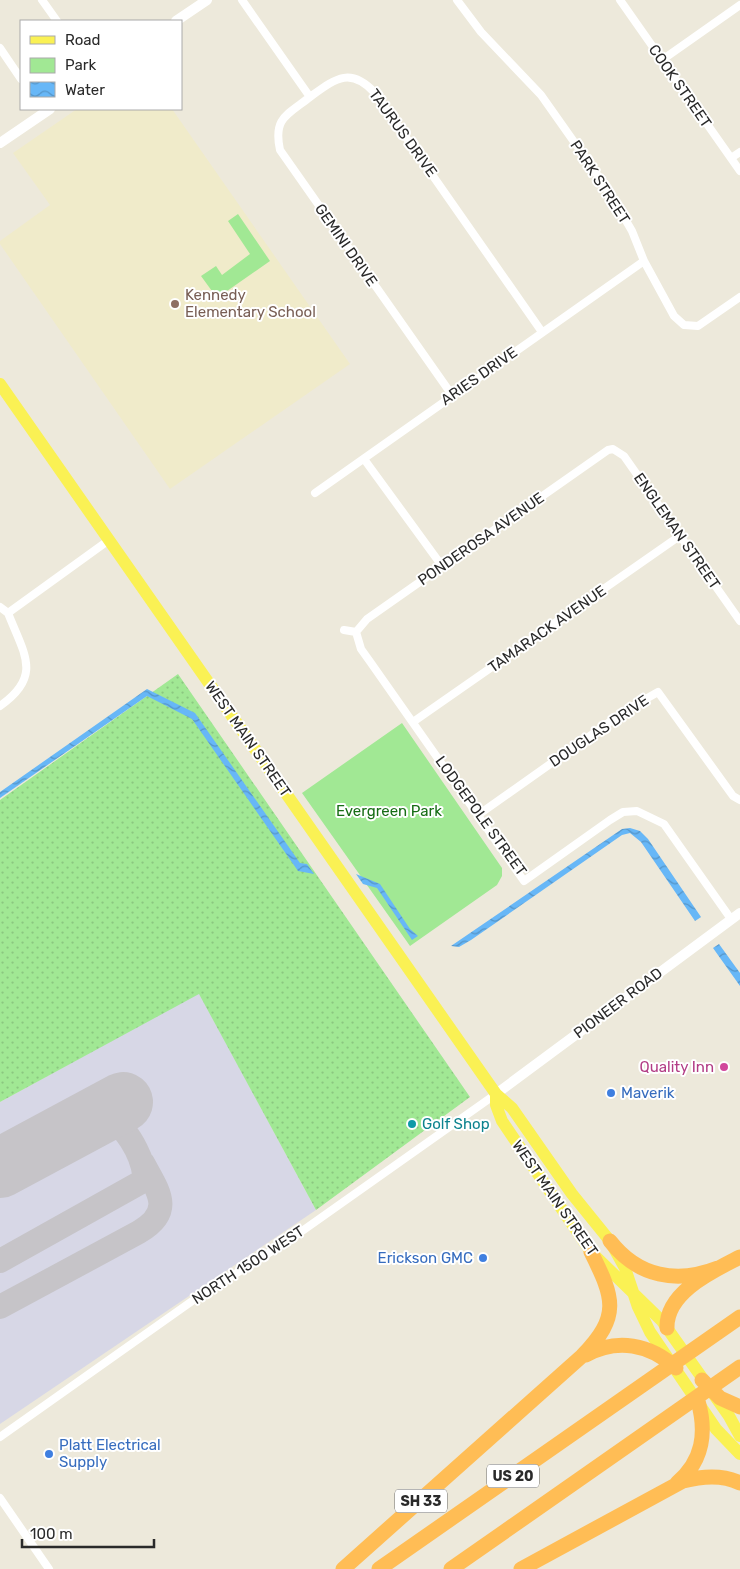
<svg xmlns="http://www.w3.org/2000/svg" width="740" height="1569" viewBox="0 0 740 1569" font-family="Rubik,sans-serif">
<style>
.education{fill:#f0ebca}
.airport{fill:#d7d7e6}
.grass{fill:url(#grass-dots)}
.park{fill:#a1e894}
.water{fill:url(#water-waves)}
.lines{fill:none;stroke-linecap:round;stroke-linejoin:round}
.taxiway{stroke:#c6c4c8;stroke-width:24}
.runway{stroke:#c6c4c8;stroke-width:60}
.minor{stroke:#fff;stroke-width:8}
.tertiary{stroke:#fff;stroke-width:10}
.primary{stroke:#faf154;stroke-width:12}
.motorway{stroke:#ffbd55;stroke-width:15}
.education-dot{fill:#8d6e63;stroke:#fff;stroke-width:2}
.hotel-dot{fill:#d1479c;stroke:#fff;stroke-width:2}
.shop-dot{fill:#3f7fe0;stroke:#fff;stroke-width:2}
.culture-dot{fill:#0f9aa8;stroke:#fff;stroke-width:2}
.labels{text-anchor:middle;stroke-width:4;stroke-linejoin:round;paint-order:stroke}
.shield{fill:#fff;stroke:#6a6a6a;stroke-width:1}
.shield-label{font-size:14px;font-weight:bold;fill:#2a2a2a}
.street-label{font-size:15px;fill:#2a2a2a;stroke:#fff}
.education-label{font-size:15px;fill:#785e54;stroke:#fff;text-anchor:start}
.park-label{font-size:15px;fill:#176d15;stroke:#fff}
.hotel-label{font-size:15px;fill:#b23c85;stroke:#fff;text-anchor:end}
.shop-label{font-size:15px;fill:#366cbe;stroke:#fff;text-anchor:start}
.culture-label{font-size:15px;fill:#0d838f;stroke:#fff;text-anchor:start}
</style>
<defs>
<pattern id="grass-dots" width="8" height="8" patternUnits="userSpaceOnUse" patternTransform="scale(1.25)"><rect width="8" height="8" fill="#a1e894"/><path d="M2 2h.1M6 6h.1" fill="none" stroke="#8bc780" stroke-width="1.8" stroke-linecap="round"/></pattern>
<pattern id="water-waves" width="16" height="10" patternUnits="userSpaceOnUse" patternTransform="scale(1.25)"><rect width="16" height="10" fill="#67b7f7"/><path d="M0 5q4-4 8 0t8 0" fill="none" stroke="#5595c8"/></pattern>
</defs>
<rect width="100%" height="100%" fill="#ede9db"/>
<!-- education -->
<path class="education" d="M77,109H172L350,364L170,489L0,244V241L50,205L13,153Z"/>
<!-- airport -->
<path class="airport" d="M199,993L316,1210L0,1424V1102Z"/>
<!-- grass -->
<path class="grass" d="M178,674L470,1097L316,1210L199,994L0,1102V800Z"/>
<!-- park -->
<path class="park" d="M238,214L270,261L217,298L201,276L216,266L222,275L250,254L228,221Z
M402,723L502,868V876L497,885L410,946L302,793Z"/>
<!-- water -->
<path class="water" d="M147,689L195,713L300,863L307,864L314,874L298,871L192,719L147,696L0,798V792Z
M630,828L640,831L648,839L701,917L695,921L641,842L630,833L622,835L471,940L459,947L451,946L622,829Z
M356,874L380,884L410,929L418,936L412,940L377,888L363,884Z
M719,944L740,973V986L713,948Z"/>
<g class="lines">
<!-- taxiway -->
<path class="taxiway" d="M0,1261L143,1181C148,1166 129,1131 115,1123C108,1119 100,1119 92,1119
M0,1307L139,1232C175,1211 158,1191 143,1163"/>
<!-- runway -->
<path class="runway" d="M0,1168L123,1102"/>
<!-- minor -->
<path class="minor" d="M42,0L57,21
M242,0L310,97C335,79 350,66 375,93L542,332
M457,0L481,32L541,95L608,190L632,231L644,261L674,316L684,325L698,326L740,297
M620,0L740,171
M0,48L21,79
M662,60L740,5
M310,97C287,115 273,118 280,150L452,395
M731,158L740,152
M364,459L442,566
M315,493L644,261
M0,607L8,613
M8,613L109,540
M344,630L356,632
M356,632L361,649L371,663L524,881L610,820L623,812L637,811L664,824L731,919
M356,632L367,619L608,450L613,449L624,456L740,621
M0,706C43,676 24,654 8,613
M413,722L681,535
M478,815L628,709L658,692L733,796L740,800
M0,1437L195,1299L288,1241L496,1094
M0,1498L49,1569"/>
<!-- tertiary -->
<path class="tertiary" d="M176,21L207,0
M0,143L50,109
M496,1094L740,913"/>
<!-- primary -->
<path class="primary" d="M0,384L496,1094L512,1108L572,1194L610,1241L625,1268L638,1307L650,1332L716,1429L740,1454
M496,1094V1105L502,1121L591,1252L662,1321L729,1416L740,1436"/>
<!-- motorway -->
<path class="motorway" d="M610,1241C638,1277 677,1284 718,1268
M667,1328C666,1292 713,1271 740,1257
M586,1355C617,1338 650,1344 676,1368
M702,1380L720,1398L740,1407
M677,1483C703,1461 707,1433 698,1401
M343,1569L582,1356C621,1316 614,1298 591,1252
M379,1569L740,1317
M451,1569L740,1367
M521,1569L683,1481C702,1476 722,1474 740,1483"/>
</g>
<!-- markers -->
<circle class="education-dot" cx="175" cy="304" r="5"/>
<circle class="hotel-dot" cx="724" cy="1067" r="5"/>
<g class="shop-dot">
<circle cx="611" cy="1093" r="5"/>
<circle cx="483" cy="1258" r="5"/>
<circle cx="49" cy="1454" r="5"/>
</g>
<circle class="culture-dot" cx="412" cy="1124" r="5"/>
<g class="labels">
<!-- shield labels -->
<g class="shield">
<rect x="487" y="1464.5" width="52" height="23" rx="4"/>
<rect x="395" y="1489.5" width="52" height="23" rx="4"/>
</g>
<g class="shield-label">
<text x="513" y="1481">US 20</text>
<text x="421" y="1506">SH 33</text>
</g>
<!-- street labels -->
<g class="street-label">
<text transform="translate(680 86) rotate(55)" y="5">COOK STREET</text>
<text transform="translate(403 133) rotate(54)" y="5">TAURUS DRIVE</text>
<text transform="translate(600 182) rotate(57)" y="5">PARK STREET</text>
<text transform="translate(346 245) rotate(55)" y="5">GEMINI DRIVE</text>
<text transform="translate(479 376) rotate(-35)" y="5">ARIES DRIVE</text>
<text transform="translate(677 531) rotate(55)" y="5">ENGLEMAN STREET</text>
<text transform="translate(481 539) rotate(-35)" y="5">PONDEROSA AVENUE</text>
<text transform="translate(547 629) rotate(-35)" y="5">TAMARACK AVENUE</text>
<text transform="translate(599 731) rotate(-34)" y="5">DOUGLAS DRIVE</text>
<text transform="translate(248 739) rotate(55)" y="5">WEST MAIN STREET</text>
<text transform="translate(481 816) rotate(54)" y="5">LODGEPOLE STREET</text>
<text transform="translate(618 1003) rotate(-37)" y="5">PIONEER ROAD</text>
<text transform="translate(555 1198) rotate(55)" y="5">WEST MAIN STREET</text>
<text transform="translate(248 1265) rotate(-33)" y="5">NORTH 1500 WEST</text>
</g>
<!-- education labels -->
<g class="education-label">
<text x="185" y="300">Kennedy<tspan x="185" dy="17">Elementary School</tspan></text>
</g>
<!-- park labels -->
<g class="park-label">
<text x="389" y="816">Evergreen Park</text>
</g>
<!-- hotel labels -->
<g class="hotel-label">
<text x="714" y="1072">Quality Inn</text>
</g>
<!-- shop labels -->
<g class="shop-label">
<text x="621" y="1098">Maverik</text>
<text x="473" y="1263" text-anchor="end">Erickson GMC</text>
<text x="59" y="1450">Platt Electrical<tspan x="59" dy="17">Supply</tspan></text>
</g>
<!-- culture labels -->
<g class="culture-label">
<text x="422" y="1129">Golf Shop</text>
</g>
</g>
<!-- legend -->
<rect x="20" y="20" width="162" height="90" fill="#ffffff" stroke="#aaaaaa"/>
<rect x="30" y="36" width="25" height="8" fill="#faf154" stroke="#aaaaaa"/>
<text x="65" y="45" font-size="15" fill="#2a2a2a">Road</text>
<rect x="30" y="58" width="25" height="15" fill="#a1e894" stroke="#aaaaaa"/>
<text x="65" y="70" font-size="15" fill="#2a2a2a">Park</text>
<rect x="30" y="82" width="25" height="15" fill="url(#water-waves)" stroke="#aaaaaa"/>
<text x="65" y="95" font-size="15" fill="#2a2a2a">Water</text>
<!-- scale -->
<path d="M22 1539v8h132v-8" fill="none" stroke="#2a2a2a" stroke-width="2.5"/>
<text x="30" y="1539" font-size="15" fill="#2a2a2a" stroke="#ffffff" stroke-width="4" paint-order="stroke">100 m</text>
</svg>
